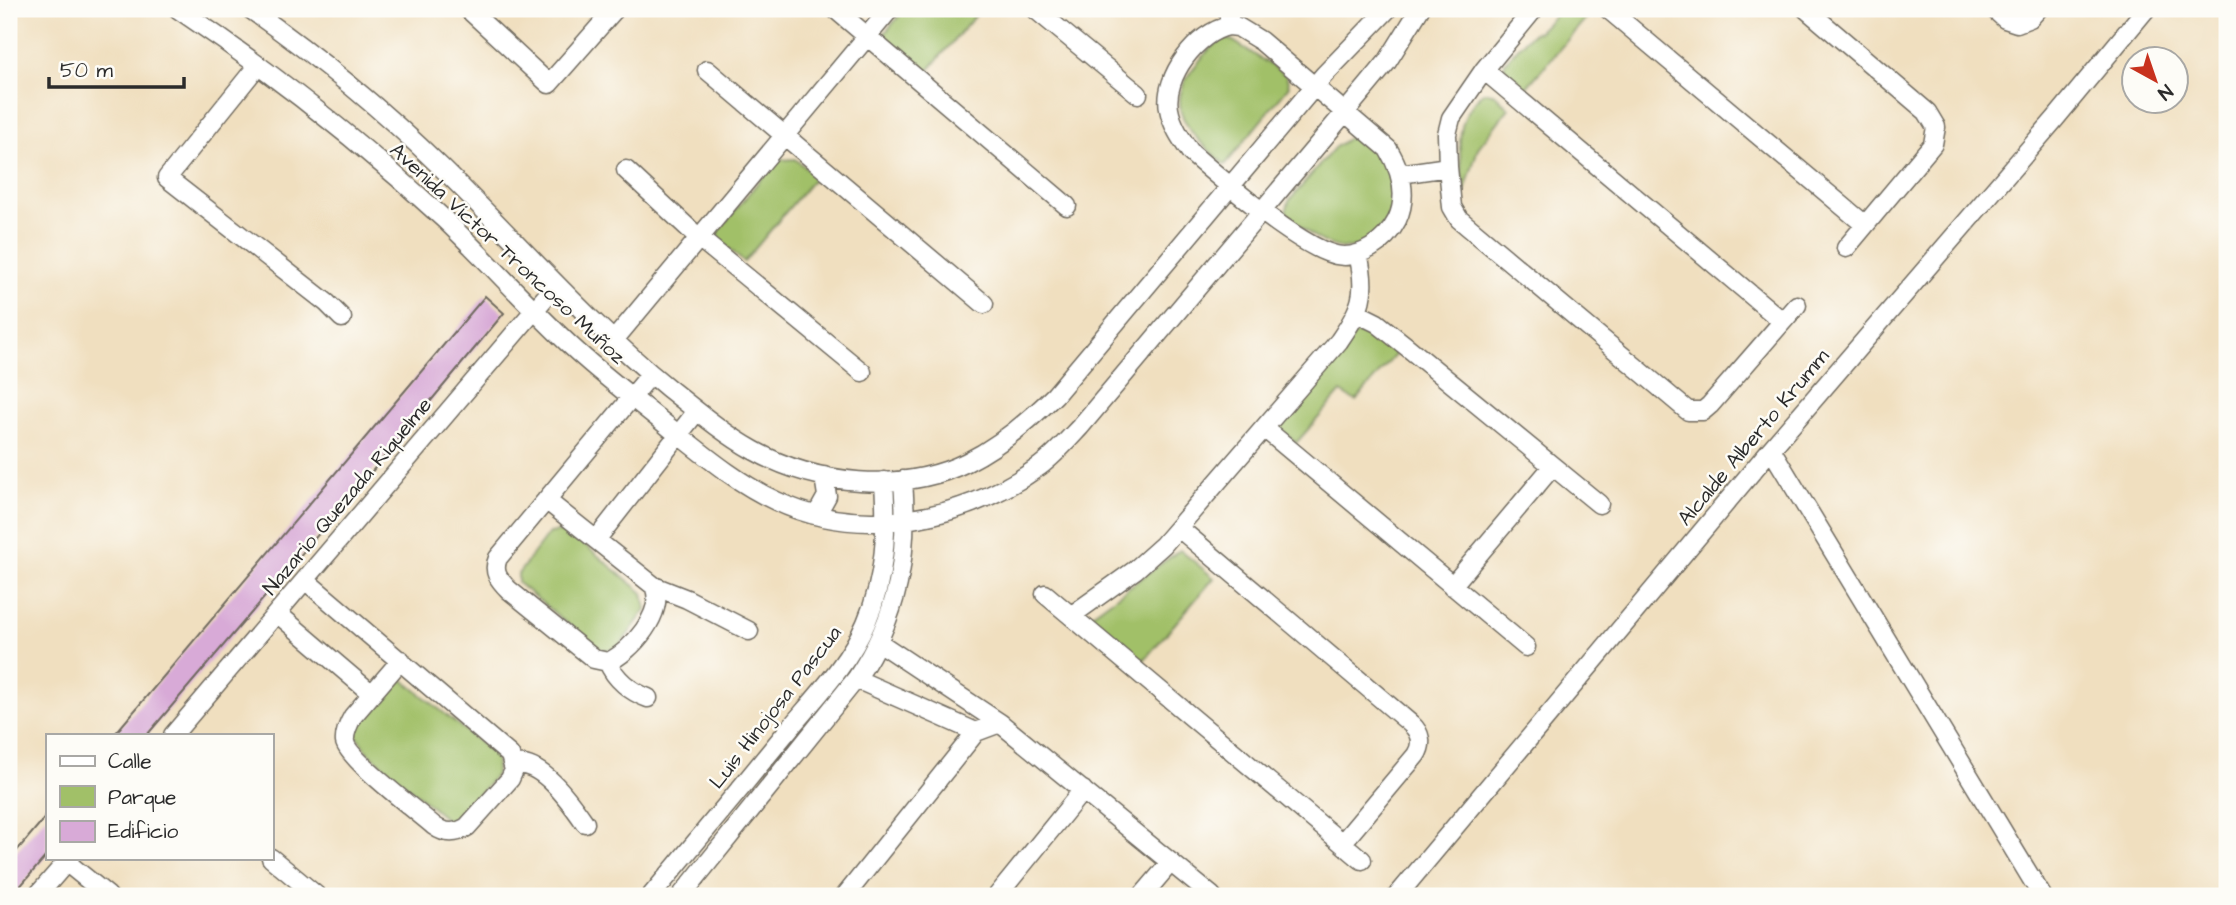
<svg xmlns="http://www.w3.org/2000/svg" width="2236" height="905" viewBox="0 0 2236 905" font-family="'Architects Daughter',sans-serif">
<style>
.green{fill:#a1c068;stroke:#66764a;stroke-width:2}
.building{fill:#d8aad7}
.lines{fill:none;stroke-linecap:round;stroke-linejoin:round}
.street-casing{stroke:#706a5f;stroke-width:21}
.street{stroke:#fff;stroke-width:18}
.labels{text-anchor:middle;stroke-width:5;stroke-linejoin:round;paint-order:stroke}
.street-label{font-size:21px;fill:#2b2b2b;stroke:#fdfcf7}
</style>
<rect width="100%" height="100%" fill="#fdfcf7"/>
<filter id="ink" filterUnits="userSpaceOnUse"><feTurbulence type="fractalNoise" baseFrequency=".0143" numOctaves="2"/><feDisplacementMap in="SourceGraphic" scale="14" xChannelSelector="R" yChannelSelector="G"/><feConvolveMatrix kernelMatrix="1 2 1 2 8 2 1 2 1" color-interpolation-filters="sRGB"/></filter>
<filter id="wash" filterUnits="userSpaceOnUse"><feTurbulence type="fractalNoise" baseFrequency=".00686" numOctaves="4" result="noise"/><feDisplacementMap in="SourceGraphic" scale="28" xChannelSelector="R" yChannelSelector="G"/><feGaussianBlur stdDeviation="1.57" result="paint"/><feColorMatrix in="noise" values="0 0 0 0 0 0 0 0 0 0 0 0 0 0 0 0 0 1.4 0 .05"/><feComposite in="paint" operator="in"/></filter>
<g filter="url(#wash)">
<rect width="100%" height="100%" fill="#f0dfbf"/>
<!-- green -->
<path class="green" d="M905,9H981L926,73L887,42L884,34Z
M1558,9H1594L1525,89L1504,70L1505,62L1525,40L1533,33L1538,32L1557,13Z
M1224,38L1233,41L1286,75L1289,86L1225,165C1192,135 1159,109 1196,65C1205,54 1212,45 1224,38Z
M1484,92L1493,93L1509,108L1478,148L1464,194C1461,153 1450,122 1484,92Z
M1356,133C1368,142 1383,154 1389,169C1402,198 1386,243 1352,248C1328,251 1301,229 1286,212L1289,201L1334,148Z
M795,159L816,176L744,262L718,239L719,230L768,170L780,160Z
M1364,332L1374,336L1396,354L1356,401L1341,392L1296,443L1280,429V421L1354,335Z
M568,531L643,593L646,609L619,647L607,650L597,648L518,583V574L549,533Z
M1180,550L1214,578L1143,661L1088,617Z
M400,677L496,756V775L463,813L448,821L367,751L354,732Z"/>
<g id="blocks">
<!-- building -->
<path class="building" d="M485,296L504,313L374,469L147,735H114Z
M47,815V855L12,896H9V860Z"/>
</g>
</g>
<g filter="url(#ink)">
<use href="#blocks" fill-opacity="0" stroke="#706a5f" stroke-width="2"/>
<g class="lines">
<!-- street casing -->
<g class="street-casing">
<path id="street" d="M178,9C272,72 362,143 445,220C488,261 528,306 571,346C602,375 637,401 670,428C703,454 737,483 776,501C861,541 966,520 1040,466C1055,455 1067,441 1080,427L1368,85L1387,62L1420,9
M250,9C318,57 382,109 441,167C517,241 586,321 668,388C696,410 723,433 753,450C815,485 903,494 967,462C1001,445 1029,421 1055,395L1324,75L1388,9
M468,9L549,84L615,9
M835,9L1067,206
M1035,9L1138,94
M1534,9L1484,70L1451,118L1447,134L1448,167L1452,207L1459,219L1688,411H1703L1710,405L1797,305
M1608,9L1864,224
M1806,9L1927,112L1936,127L1933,144L1846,248
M1994,9L2005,19L2017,23L2030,18L2038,9
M1229,26L1238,27L1261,41L1388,149C1402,172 1408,196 1397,220C1386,242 1360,260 1336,255C1299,247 1222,180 1191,153C1182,140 1172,126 1169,109C1163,77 1197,32 1229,26Z
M1229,26V9
M258,65L167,178L327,303L342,318
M707,70L984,304
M1484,70L1782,321
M626,170L699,238L862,372
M1400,174L1448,167
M1357,313L1377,323L1406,346L1599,504
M614,340L890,9
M1264,428L1526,647
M1771,449L2042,896
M546,500L654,586C666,612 631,652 608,662L594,659L509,590C499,580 492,572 498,558L651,374
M817,514L827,496L824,476
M1179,528L1411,724C1421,733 1423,744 1416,755L1343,842
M596,540L697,411
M305,580L510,755L514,770L510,779L467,827C456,834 445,834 434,826C418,812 348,759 345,742C344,733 349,723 353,716L401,660
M654,586L687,599L749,631
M1452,586L1552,467
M1045,594L1362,860
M277,613L372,694
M1072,615L1135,570L1163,545L1339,341C1361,309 1368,294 1358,254
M878,642L1000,723L1212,896
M608,662C615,679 631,692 648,698
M856,679L976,732
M173,735L555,286
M514,765C542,760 571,803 585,823
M271,858L317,896
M66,862L108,896
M37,896L70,858
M651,896C695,843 740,789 784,735C813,700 848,665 866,623C886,577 887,529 884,481
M681,896L856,679C899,616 909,555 903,480
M845,896L976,732L1000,723
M997,896L1083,790
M1142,896L1171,862
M1397,896L1771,449L2055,119L2146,9"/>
</g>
<!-- street -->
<use href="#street" class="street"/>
</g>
</g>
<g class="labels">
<!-- street labels -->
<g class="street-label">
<text transform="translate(508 253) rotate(43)" y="7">Avenida Víctor Troncoso Muñoz</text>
<text transform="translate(1753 437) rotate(-50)" y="7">Alcalde Alberto Krumm</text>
<text transform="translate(347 496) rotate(-50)" y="7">Nazario Quezada Riquelme</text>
<text transform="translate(775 707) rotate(-52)" y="7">Luis Hinojosa Pascua</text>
</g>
</g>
<!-- margin -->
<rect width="2236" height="905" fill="none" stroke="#fdfcf7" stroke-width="35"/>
<!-- legend -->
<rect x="46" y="734" width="228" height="126" fill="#fdfcf7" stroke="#a9a8a5" stroke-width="2"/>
<rect x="60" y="756" width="35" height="10" fill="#ffffff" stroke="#a9a8a5" stroke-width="2"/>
<text x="108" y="768" font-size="21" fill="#2b2b2b">Calle</text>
<rect x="60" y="786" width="35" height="21" fill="#a1c068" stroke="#a9a8a5" stroke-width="2"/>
<text x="108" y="804" font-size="21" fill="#2b2b2b">Parque</text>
<rect x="60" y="821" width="35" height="21" fill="#d8aad7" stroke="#a9a8a5" stroke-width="2"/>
<text x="108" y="838" font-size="21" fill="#2b2b2b">Edificio</text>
<!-- north arrow -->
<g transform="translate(2155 80) rotate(140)"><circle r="33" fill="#fdfcf7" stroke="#a9a8a5" stroke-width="2"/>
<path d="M0-5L12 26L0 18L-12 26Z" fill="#c8321e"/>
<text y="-10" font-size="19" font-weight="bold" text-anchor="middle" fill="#2b2b2b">N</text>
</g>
<!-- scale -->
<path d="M49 77v10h135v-10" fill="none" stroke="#2b2b2b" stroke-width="3.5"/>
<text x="60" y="77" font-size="21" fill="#2b2b2b" stroke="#fdfcf7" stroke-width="5" paint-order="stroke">50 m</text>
</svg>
